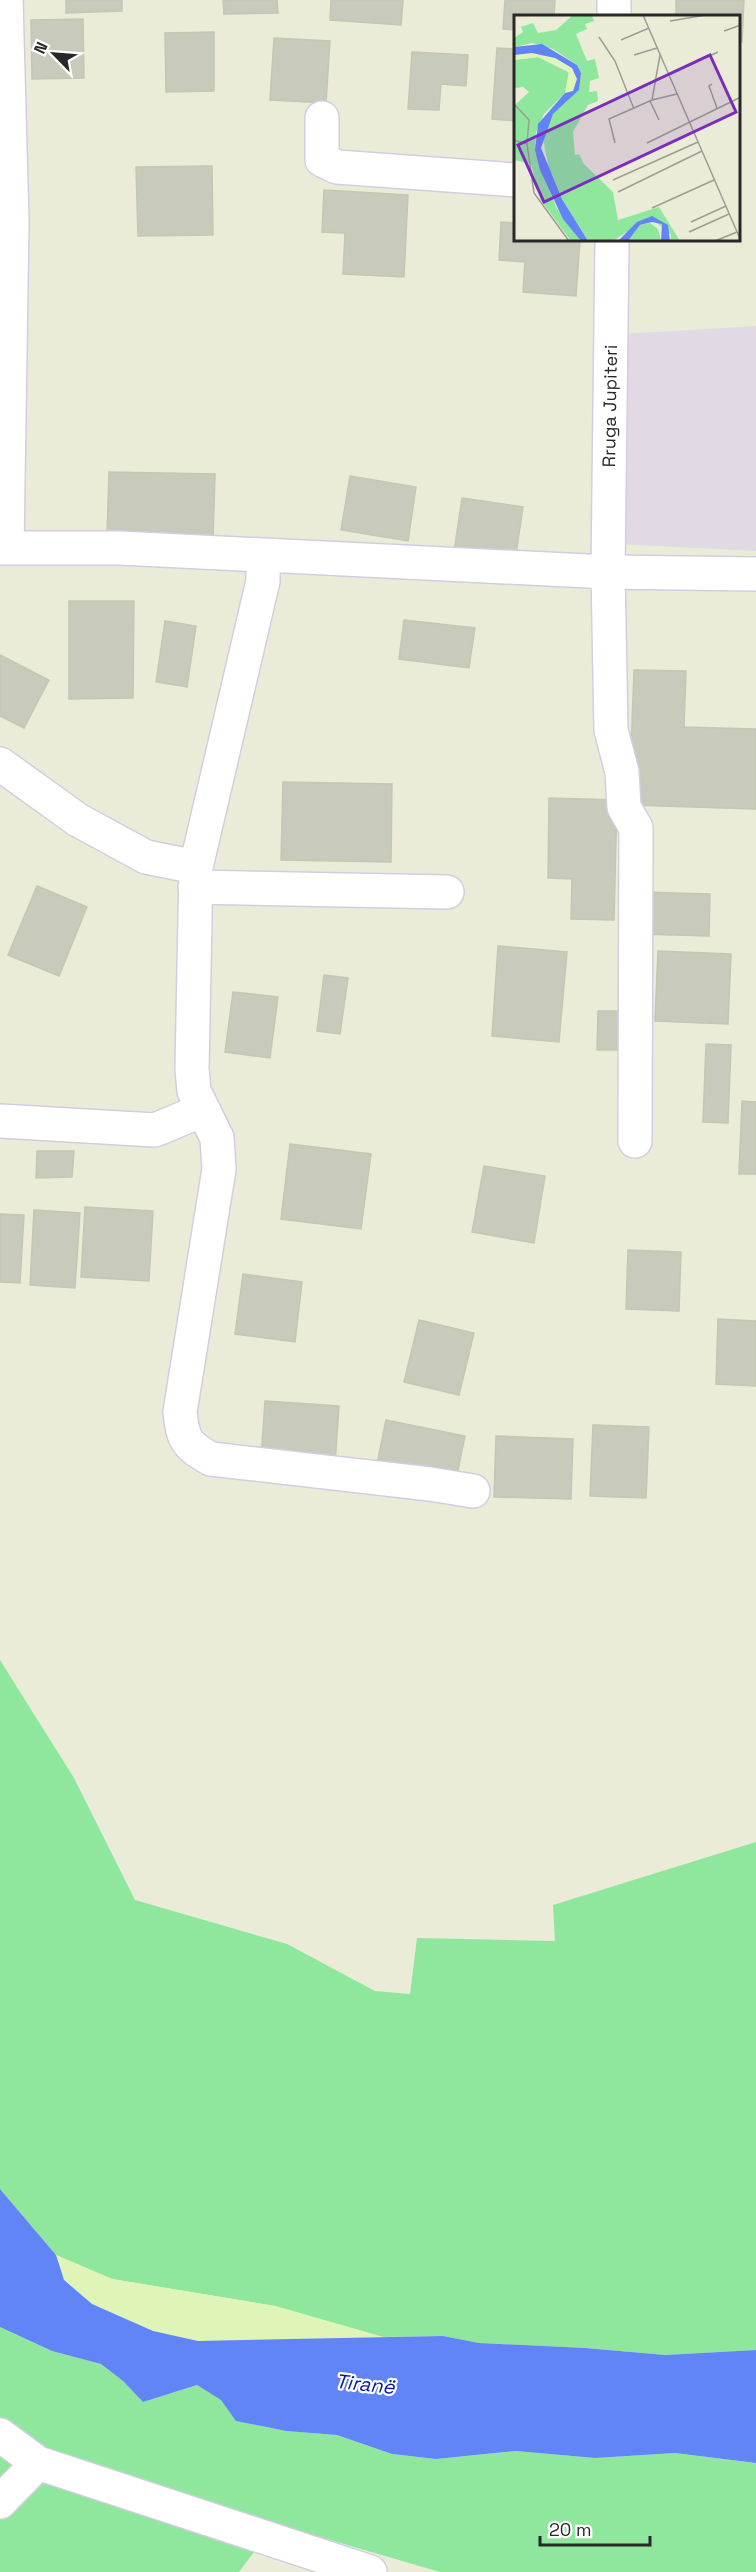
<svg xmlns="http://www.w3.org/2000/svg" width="756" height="2572" viewBox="0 0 756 2572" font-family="'Space Grotesk',sans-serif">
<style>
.industrial{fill:#e1d9e3}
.green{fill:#8fe79e}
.sand{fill:#dff4b7}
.water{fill:#6184f7}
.building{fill:#c8cabb;stroke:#c4c7b2;stroke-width:1.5}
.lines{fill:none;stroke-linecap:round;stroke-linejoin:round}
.minor-casing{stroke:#d4cde2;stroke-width:36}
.minor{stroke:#fff;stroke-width:33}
.labels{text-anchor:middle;stroke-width:4.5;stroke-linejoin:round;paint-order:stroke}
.street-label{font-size:18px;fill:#282828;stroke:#fff}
.water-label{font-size:20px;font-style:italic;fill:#031ba0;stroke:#fff}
.inset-road{fill:none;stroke:#9c9e92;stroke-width:1.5}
.view{fill:#7b2cbf;fill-opacity:0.15;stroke:#7b2cbf;stroke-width:3}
.inset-edge{fill:none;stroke:#282828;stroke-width:3}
</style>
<rect width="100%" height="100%" fill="#eaecd8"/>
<!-- industrial -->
<path class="industrial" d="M756,326V551L617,544L622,334Z"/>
<!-- green -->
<path class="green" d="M0,1660L74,1778L135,1900L287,1944L375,1991L410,1994L417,1938L555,1941L553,1905L756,1842V2350L665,2355L585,2348L479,2343L443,2336L383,2337L275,2306L112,2279L56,2255L0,2189Z
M0,2327L52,2351L101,2364L123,2381L143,2402L197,2385L221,2400L237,2421L286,2431L337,2435L392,2454L436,2459L516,2451L595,2458L675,2453L756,2463V2572H440L275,2524L239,2572H0Z"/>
<!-- sand -->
<path class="sand" d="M56,2255L112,2279L275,2306L383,2337L198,2341L153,2331L92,2304L64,2280Z"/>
<!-- water -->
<path class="water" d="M0,2189L56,2255L64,2280L92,2304L153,2331L198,2341L443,2336L479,2343L585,2348L665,2355L756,2350V2463L675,2453L595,2458L516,2451L436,2459L392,2454L337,2435L286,2431L236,2421L221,2400L197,2385L143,2402L123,2381L101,2364L52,2351L0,2327Z"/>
<!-- building -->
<path class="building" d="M66,0H122V11L66,13Z
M223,0H277L278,13L224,14Z
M331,0H403L401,25L330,20Z
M505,0H555L554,16H516V30L503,29Z
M676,0H744L742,42H740V16H676Z
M83,19L84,78L32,79L31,20Z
M214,32V91L166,92L165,33Z
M274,38L330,41L326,103L270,100Z
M497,48L516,49V121L492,119Z
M412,52L468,55L466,86L441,84L439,110L408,109Z
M212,166L213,235L138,236L136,167Z
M324,190L408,195L404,277L343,274L345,233L322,232Z
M501,222L516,223V240H580L576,296L523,292L525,262L499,260Z
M109,472L215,474L213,539L107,537Z
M350,476L416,487L408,541L341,530Z
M462,498L523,507L515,561L454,552Z
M69,601H134L133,698L69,699Z
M404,620L475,628L469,668L399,659Z
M165,621L196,626L187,687L156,682Z
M0,655L49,680L24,728L0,716Z
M634,670L686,671L684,727L756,729V809L629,805Z
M283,782L392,784L391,862L281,860Z
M549,798L617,800L614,920L571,919L572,879L548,878Z
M37,886L87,907L59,976L8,955Z
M641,892L710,894L709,936L639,934Z
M498,946L567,952L559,1042L492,1036Z
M658,951L731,954L728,1024L655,1021Z
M324,975L348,978L340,1034L317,1031Z
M233,992L278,997L270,1058L225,1052Z
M598,1011H622L621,1050H597Z
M706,1044L731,1045L728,1123L703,1122Z
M742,1101L756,1102V1174H739Z
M290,1144L371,1154L361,1229L281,1219Z
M37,1151H74L72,1177L36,1178Z
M484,1166L545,1176L534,1243L472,1232Z
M85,1207L153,1211L149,1281L81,1277Z
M34,1210L80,1213L75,1288L30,1285Z
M0,1214L24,1215L20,1283L0,1282Z
M628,1250L681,1252L679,1311L626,1309Z
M243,1274L302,1282L295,1342L235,1334Z
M718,1319L756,1321V1386L716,1384Z
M419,1320L474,1333L459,1395L404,1382Z
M265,1401L339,1406L335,1464L261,1459Z
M386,1420L465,1436L455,1485L376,1469Z
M593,1425L649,1427L646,1498L590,1496Z
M496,1436L573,1439L571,1499L494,1497Z"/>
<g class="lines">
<!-- minor casing -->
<g class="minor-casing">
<path id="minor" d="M6,0L12,221L7,548
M614,16V0
M322,118V160L337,167L516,180
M612,240L608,572L611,730L622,772L624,807L636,828L635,1141
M0,548H120L608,572L756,574
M263,556V581L196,867L192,1069L194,1091L217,1138L219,1169L180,1412C183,1440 186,1445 211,1459L430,1484L473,1491
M0,764L78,820L146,857L196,867
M195,887L447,892
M0,1121L155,1130L203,1110
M0,2435L38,2463
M0,2502L38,2463L370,2572"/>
</g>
<!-- minor -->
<use href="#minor" class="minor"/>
</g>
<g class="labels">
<!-- street labels -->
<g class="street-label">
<text transform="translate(610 406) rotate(-89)" y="6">Rruga Jupiteri</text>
</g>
<!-- water labels -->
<g class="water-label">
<text transform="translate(365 2384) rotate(6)" y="7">Tiranë</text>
</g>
</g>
<!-- overview -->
<g transform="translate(514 15)">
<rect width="226" height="226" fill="#eaecd8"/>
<path d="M59,0H78L80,6L71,9L73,14L62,19L73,46L81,44L85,63L76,66L75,77L83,76L84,86L74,90L59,117L61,140L65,139L70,149L99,177L104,205L145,192L166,226H156L157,219L135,202L99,226H74L48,184L34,150L29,123L39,99L65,75L67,58L63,50L39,34L18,28L0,32V23L9,17L7,12L19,8L24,18L42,15ZM24,42L56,58L51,78L30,99L22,117L21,135L42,192L67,226H57L26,184L17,149L0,145V91L15,77L9,72L0,73V45ZM136,208L144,214L147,226H114L126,210Z" fill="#8fe79e"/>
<path d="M18,38L41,43L58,53L63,64L59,76L51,78L55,55L24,42L0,45L2,39Z" fill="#dff4b7"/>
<path d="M28,29L63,50L67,58L65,75L39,99L27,133L48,184L74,226H67L49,204L26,155L21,135L24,109L51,78L59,76L63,64L58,53L41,43L18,38L0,40V32ZM138,201L154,210L156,226H147L148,209L138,207L126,210L114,226H104L123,207Z" fill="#6184f7"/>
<path class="inset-road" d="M129,0L227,226M156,6L192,0M210,16L227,10M85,22L101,46L120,94M107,25L135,13M120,40L143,33M155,60L204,37M198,69L195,71L203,93M138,85L146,40M136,86L145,105M0,89L15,105L13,129M0,125L13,129L20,178L55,226M101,128L95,104L138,85L163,79M133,128L227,82M99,165L184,127M104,177L188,136M138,193L200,165M177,207L212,191M175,217L215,199M201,226L223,217"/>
<path class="view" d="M196,40L222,97L30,187L4,130Z"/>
<rect width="226" height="226" class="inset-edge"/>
</g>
<!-- north arrow -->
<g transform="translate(54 54) rotate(295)" stroke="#ffffff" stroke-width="4.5" paint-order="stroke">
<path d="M0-4.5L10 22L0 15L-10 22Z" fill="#282828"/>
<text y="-9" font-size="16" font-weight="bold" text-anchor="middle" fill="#282828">N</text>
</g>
<!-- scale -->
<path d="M540 2536v9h110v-9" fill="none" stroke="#282828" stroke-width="3"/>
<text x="549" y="2536" font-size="18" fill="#282828" stroke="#ffffff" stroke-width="4.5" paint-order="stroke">20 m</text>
</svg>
